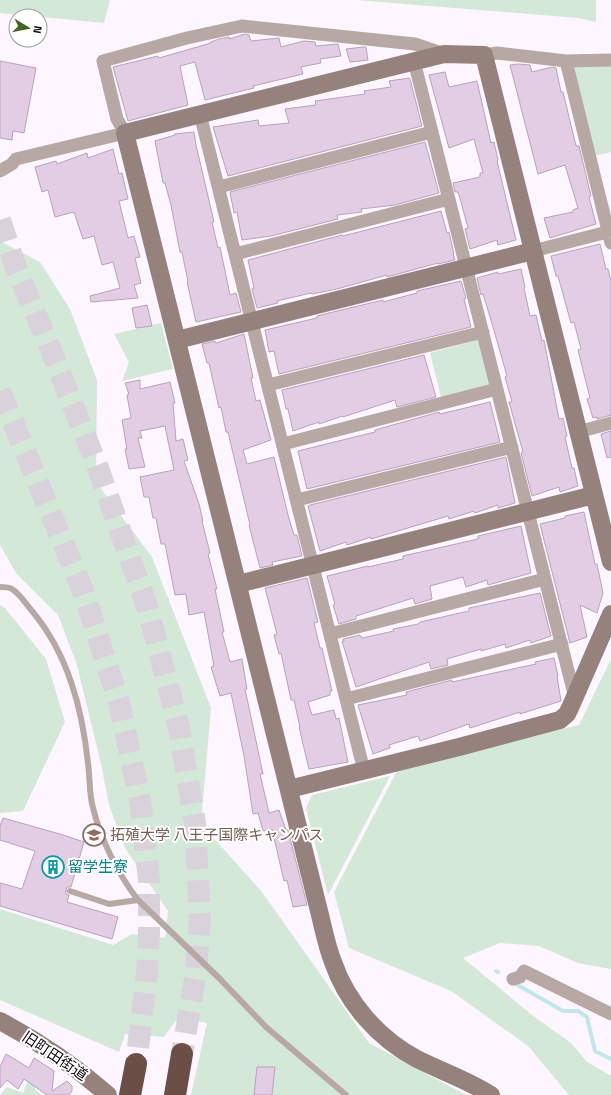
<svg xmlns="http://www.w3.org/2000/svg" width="611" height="1095" viewBox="0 0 611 1095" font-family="'Titillium Web','Noto Sans JP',sans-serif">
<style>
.green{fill:#d4e8d8}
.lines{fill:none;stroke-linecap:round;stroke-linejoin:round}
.stream{stroke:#c1e7ed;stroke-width:4}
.building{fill:#e2cde5;stroke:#b6a3ba}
.highway-tunnel{stroke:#d9d2db;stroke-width:22;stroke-dasharray:22 11;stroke-linecap:butt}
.lane{stroke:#b7a8a4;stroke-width:6}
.street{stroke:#b7a8a4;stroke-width:13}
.secondary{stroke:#96827c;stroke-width:18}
.highway{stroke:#6b4f47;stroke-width:22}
.labels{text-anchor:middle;stroke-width:4;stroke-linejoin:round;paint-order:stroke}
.education-label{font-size:15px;fill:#785e54;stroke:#fff;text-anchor:start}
.culture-label{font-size:15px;fill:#0d838f;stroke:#fff;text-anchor:start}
.street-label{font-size:15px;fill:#0f0910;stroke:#fff}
</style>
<rect width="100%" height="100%" fill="#fdf5ff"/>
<!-- green -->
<path class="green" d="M0,0H110L104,23L0,13Z
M356,0H596V22L578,18Z
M611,60V152L590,157L566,61Z
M0,241L40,262L70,309L97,380L96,482L152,557L211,708L201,824L262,892L369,1043L466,1095H191L207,1023L178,1018L164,1037L125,1034L119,1052L0,1000V909L113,945L132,934L165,938L168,911L125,848L109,805L101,764L77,665L58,615L16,573L0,545Z
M161,323L173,369L122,381L129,362L114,334Z
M478,340L490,388L442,401L430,353Z
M0,605L5,608L46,659L65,722L23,811L0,813Z
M611,659V969L578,963L539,946L500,943L463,958L532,1015L571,1043L587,1062L611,1076V1095H569L528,1046L451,991L349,948L334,892L399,767L579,725Z
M390,776L328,895L306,808L312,795Z
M31,1072L39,1076L35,1089L41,1095H0L7,1087L23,1093Z"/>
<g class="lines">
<!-- stream -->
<path class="stream" d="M496,971L498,972
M516,984L563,1011H578L587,1017L595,1051L611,1059"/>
</g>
<!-- building -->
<path class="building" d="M245,34L249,35L251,41L279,38L281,47L304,41L315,42L316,46L338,44L341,56L320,59L321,63L301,67L303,74L253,86L254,88L205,100L195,62L180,66L188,105L128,121L113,67L158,56L159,58L211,43V42L219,39L229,37V39Z
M363,47H366L368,60L350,62L346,49Z
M0,61L36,68L24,133L13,131L12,140L0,138Z
M518,64L530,65L532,72L552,67L556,68L561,92H563L576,146H579L591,196L589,197L596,224L550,238L544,218L573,212V210L578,208L565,165L538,174L510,65Z
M445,72L449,87L477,81L491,143L494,142L498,160L497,161L516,240L498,245L497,240L470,249L465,229L468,228L461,202L458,192H455L453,183L480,177V173H483L474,139L449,148L429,75Z
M409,78L410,79L422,126L228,176L213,127L258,120L259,126L289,123L285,109L316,105L315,101L365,94L364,91L391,87L389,81Z
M194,132L196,145L214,222H212L218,248L220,247L230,295L236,293L241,312L196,322L187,282H188L182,252H180L171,205L165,183H163L155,141L175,135L174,134Z
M425,142L439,193L395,205L361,209L362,212L337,215L338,219L271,236L242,240L237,212L234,213L230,192Z
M113,149L119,174L122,173L128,199L119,201L128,238L134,236L140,257L135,258L141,283L134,285L138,298L91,302L90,296L120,288L113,262L102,265L94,236L83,239L74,212L55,217L48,190L42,192L35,167L56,161L57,164L87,153L88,158Z
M441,211L447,233L449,232L454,254H453L455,260L438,264V263L387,277V275L337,289L312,294L311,293L277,301L278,303L257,308L252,289L254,288L248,260L342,235L343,236Z
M600,244L606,269H608L611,281V415L597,419V417L593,418L587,399L590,398L578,350L581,349L574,322L571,323L558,276H556L551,256Z
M521,269L525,287L524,288L530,316L536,315L542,341L544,340L559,419L563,418L567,436L565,437L572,468H574L578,486L560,492L559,487L532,496L521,453L523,452L509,402H512L505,377L507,376L491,320L483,294L481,295L477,278L498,272V274Z
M461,281L466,298L464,299L471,327L279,374L274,351L269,352L265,330L317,318V316L333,312L383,300V302L417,293V291Z
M147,305L152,326L136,328L132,308Z
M244,334L253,378H251L256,401L260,400L271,440L243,450L247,464L274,457L288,515L294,535H297L302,556L272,562L273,565L260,568L249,525H250L228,432H226L221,407L219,408L209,363H207L202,344L215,341L216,343Z
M424,355L436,397L397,407L395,400L343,417V416L319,424V422L293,431L288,409H286L282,390Z
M140,380V389L170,382L175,403H173L176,441L183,439L188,460L184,461L199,504L203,521H202L210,553L208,554L217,589H215L224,632H222L230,662L242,659L247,689H245L263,774H260L269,813L279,810L286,830H288L307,905L293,907L287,880L284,881L272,829L263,831L258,813L253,814L244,756L231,693L220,696L211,667L214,666L204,612L189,615L186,594L175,595L165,544H161L156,518H153L149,497H144L140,477L174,470L165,426L140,431L142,438H138L145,467L129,469L125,449H127L122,420L131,418L127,395L129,394L125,383Z
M490,402L500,442L307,489L298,451L375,432V430L439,412L440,414Z
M611,431V457L607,458L601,434Z
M506,457L515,503L498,508V505L475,513L474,511L449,519L448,516L371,539V537L347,545L346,542L320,551L308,506L310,505Z
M584,512L595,564H597L603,593L597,613L580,605L587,637L570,643L540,524L565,518V516Z
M521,526L531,573L488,585L487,580L466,587L463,577L430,586L432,599L415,604L413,598L356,616V619L339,624L333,605L335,604L327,576L368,566V567L403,559V556L478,539V536Z
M307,578L318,622L314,623L320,648H322L332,691H330V695L308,702L312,715L334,710L336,719L339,718L348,762L309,769L299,727H300L294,700H291L281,653L279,654L274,635L277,634L265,588Z
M540,593L551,636L531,643L530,640L506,648L505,644L481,651V649L447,659L448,665L431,669L429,662L356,687L342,641H344L343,639L360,635L362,638L394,631L393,629L418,624L420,622L469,611V608Z
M554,658L558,676H557L561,701L520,714V712L470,728L469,724L420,741L418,736L389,745L390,748L373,754L358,705L407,695L406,692L452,680V682L536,664L535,662Z
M3,818L60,834L84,842L71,887H67L66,890V894L69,895L67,902L118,917L112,939L0,906V883L22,889L35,851L0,840V826Z
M6,1054L29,1068L34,1058L54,1071L52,1091L67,1081L72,1086V1091L69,1095H47L24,1079L18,1089L7,1080L0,1088V1067Z
M257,1067H275L272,1095H254Z"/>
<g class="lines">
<!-- highway-tunnel -->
<path class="highway-tunnel" d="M0,220L16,268L51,350L98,468L148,609L179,728L195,823L200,917L196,973L182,1054
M0,391L83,591L119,702L140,801L149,880V934L147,973L136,1064"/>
<!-- lane -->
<path class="lane" d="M0,587C4,587 9,587 12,589C20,594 26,604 32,611C68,654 82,708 88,763C90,777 89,794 93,808C101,840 118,874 138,900L220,979L266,1027L346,1095
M70,891L109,904L138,900"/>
<!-- street -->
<path class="street" d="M484,55L497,53L566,61L611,60
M414,61L575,698
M566,61L611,243
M200,114L364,771
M0,171L12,164L16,159L125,133L117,119L103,61L187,38L242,26L415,44L444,54
M219,187L432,132
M533,251L611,231
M235,254L449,199
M268,385L483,332
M578,432L611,423
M283,444L497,389
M297,500L512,447
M330,634L545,579
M346,699L562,644
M513,979L520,977L524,971L611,1014"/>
<!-- secondary -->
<path class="secondary" d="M177,340L533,251
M238,584L594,495
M289,789L459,747L560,720L567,714L570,708L611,614
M0,1021C40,1042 74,1065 108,1095
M491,1095C468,1080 441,1071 417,1059C379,1039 347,1003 333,962C327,947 324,931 320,915L125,133L444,54L484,55L611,562"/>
<!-- highway -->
<path class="highway" d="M130,1095L136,1064
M175,1095L182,1054"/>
</g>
<!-- icons -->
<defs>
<g id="university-ring" transform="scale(1.15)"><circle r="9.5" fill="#fff" stroke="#8d6e63" stroke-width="1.5"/><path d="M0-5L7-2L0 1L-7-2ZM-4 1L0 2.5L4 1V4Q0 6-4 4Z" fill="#8d6e63"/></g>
<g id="building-ring" transform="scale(1.15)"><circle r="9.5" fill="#fff" stroke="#0f9aa8" stroke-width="1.5"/><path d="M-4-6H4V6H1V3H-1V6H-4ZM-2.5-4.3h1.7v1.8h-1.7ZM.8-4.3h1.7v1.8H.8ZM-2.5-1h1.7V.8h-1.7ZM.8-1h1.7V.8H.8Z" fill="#0f9aa8"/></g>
</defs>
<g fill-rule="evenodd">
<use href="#university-ring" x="94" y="835"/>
<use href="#building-ring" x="53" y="867"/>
</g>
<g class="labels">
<!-- education labels -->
<g class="education-label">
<text x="110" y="840">拓殖大学 八王子国際キャンパス</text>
</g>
<!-- culture labels -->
<g class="culture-label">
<text x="68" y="872">留学生寮</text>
</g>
<!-- street labels -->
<g class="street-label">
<text transform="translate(55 1056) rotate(34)" y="5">旧町田街道</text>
</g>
</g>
<!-- north arrow -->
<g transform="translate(28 28) rotate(100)"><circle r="19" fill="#ffffff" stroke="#9f9d9f"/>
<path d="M0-3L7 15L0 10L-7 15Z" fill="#3f6722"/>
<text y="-6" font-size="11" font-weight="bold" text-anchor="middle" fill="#0f0910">N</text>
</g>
</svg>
